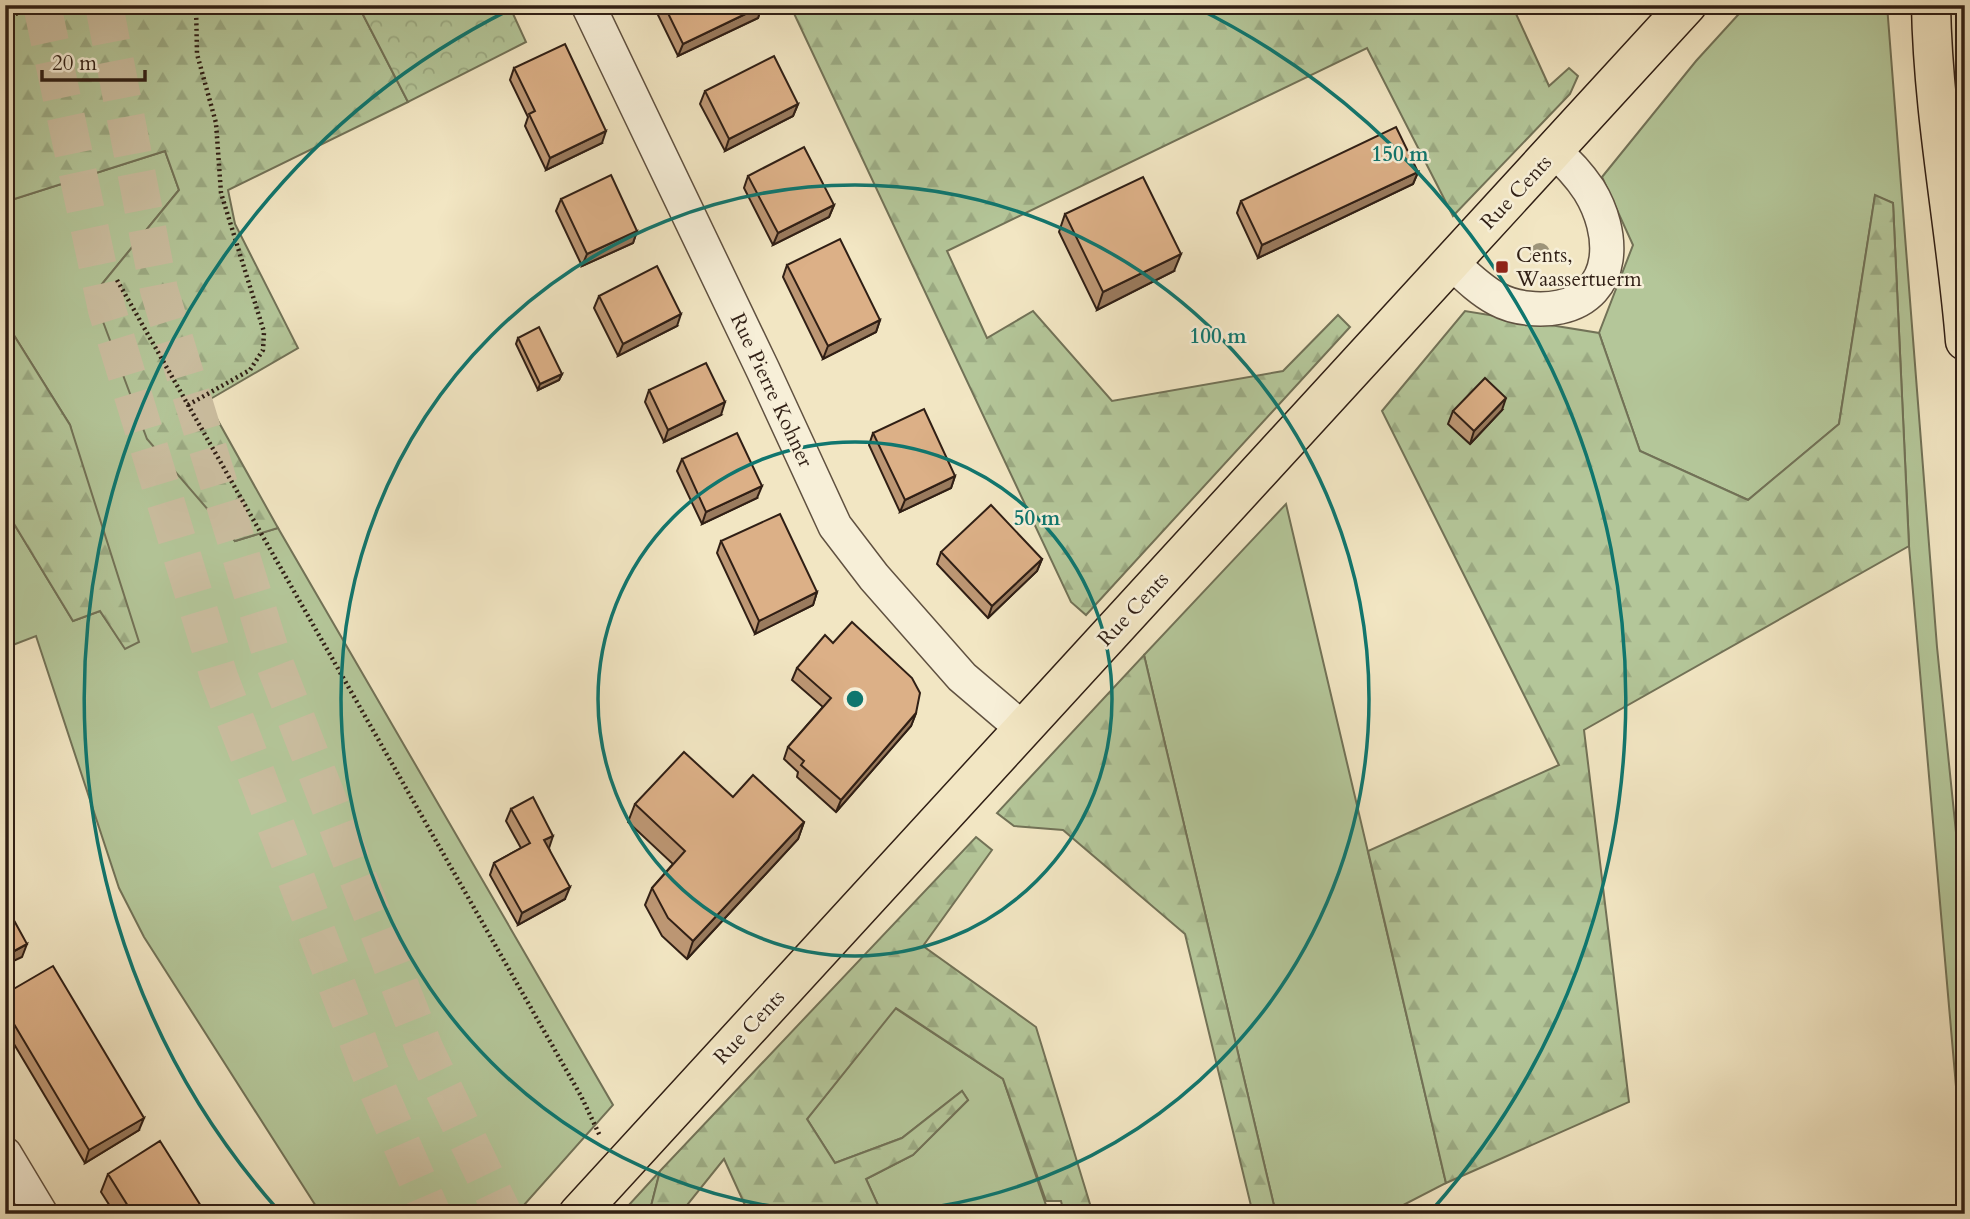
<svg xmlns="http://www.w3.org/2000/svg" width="1970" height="1219" viewBox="0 0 1970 1219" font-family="Cardo,serif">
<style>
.green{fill:#b4c699;stroke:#727257;stroke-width:2}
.forest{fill:url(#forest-firs);stroke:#727257;stroke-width:2}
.park{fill:url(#park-crowns);stroke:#727257;stroke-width:2}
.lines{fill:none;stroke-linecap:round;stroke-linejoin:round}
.highway-tunnel{stroke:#cbbea0;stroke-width:38;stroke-dasharray:38 19;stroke-linecap:butt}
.minor-casing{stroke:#605140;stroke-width:36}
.major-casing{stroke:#301f15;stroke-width:41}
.path{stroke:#301f15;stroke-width:4.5;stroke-dasharray:2 3.5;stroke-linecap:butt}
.minor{stroke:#f7efd8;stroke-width:33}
.major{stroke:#f2e6c3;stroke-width:38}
.tree{fill:#9d9479}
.wall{fill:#bd9774;stroke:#301f15;stroke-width:2}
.shaded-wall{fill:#9a7b5e;stroke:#301f15;stroke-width:2}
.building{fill:#dcb087;stroke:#301f15;stroke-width:2}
.ring{fill:none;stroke:#0f766e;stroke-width:3.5}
.poi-dot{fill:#8f2418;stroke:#f7efd8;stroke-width:2.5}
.labels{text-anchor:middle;stroke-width:5;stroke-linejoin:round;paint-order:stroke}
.street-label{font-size:21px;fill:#301f15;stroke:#f7efd8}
.poi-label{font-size:21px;fill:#301f15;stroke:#f7efd8;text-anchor:start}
.centre{fill:#0f766e;stroke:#f7efd8;stroke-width:3.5}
.ring-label{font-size:21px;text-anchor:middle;font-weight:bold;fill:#0f766e;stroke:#f7efd8;stroke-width:5;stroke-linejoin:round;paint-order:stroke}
</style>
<defs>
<pattern id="forest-firs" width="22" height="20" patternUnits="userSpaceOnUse" patternTransform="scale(1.75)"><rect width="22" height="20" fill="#b4c699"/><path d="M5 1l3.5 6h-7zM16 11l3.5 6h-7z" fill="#9baa83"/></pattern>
<pattern id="park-crowns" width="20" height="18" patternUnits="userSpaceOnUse" patternTransform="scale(1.75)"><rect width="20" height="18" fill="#b4c699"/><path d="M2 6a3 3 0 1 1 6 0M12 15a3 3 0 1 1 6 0" fill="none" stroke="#9baa83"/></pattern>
</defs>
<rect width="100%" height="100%" fill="#f2e6c3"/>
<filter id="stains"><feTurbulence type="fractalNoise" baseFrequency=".00286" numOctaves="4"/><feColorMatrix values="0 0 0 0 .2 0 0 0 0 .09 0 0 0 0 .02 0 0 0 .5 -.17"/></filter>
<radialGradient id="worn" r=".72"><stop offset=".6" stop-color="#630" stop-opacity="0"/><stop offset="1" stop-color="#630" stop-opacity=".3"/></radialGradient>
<!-- green -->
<path class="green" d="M1747,5H1887L1937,647L1965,920V1190L1909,546L1893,203L1875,196L1839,424L1748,500L1640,451L1599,333L1633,245L1602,177L1696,61Z
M165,151L179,190L93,295L235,541L278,528L613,1105L516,1214H321L144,937L119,888L36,636L5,648V509L73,621L100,611L125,648L70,425L5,321V202Z
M1286,504L1446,1183L1386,1214H1276L1144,655Z
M895,1008L1003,1079L1049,1214H882L866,1179L913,1155L968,1100L962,1091L902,1138L835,1163L807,1119Z
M660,1171L649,1214H628L627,1207Z"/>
<!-- forest -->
<path class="forest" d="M5,5H358L408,102L228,190L235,224L298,348L207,401L278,528L235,541L147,439L93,295L179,190L165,151L5,202Z
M790,5H1512L1549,86L1569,68L1578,76L1570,94L1453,216L1367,48L947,251L987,338L1033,311L1112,401L1283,371L1338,315L1350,327L1086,615L1071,602Z
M1875,195L1893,203L1909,546L1584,730L1629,1102L1446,1183L1368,851L1559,765L1382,411L1465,311L1599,333L1640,451L1748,500L1839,424Z
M5,321L70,425L139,642L125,649L100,611L73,621L5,509Z
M1144,655L1276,1214H1253L1185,934L1063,830L1014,826L997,813Z
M976,837L992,850L923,946L1036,1027L1093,1214H1064L1061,1201H1046L1003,1079L896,1008L807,1119L835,1163L902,1138L962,1091L968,1100L913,1155L866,1179L882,1214H749L724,1159L683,1210V1214H649L660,1171Z"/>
<!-- park -->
<path class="park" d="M358,5H509L526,42L408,102Z"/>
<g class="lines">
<!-- highway-tunnel -->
<path class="highway-tunnel" d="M42,5L107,310L219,677L370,1072L432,1214
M104,5L159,290L272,657L424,1048L503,1214"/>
<!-- minor casing -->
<g class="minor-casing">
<path id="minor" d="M588,5L763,370L835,526L874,577L962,677L1023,729
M1451,262C1465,275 1480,290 1497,299C1515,309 1541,311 1560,307C1618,294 1615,232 1589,190C1579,175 1567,162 1554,151
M5,1154L41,1214"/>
</g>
<!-- major casing -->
<g class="major-casing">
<path id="major" d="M1931,5C1933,118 1956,229 1965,341
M578,1214L1687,5"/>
</g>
<!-- path -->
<path class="path" d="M5,17L45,5
M117,280L581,1096L600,1136
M188,405L250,370L263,350L264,332L221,193L216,123L197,54L196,5"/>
<!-- minor -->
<use href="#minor" class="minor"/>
<!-- major -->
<use href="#major" class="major"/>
</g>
<!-- trees -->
<circle class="tree" cx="1540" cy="253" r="10"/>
<!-- wall -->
<path class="wall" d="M662,5H762L758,18L678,56L658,15Z
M514,68L602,143L546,170L525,126L528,117L510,80Z
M705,91L798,104L793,116L725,151L700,104Z
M1418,172L1413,184L1258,258L1237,213L1241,201Z
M748,176L834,205L829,217L773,245L744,188Z
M561,199L637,231L633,243L582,266L556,211Z
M1065,214L1174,271L1097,310L1059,232Z
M787,265L880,320L876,332L823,359L783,277Z
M599,296L677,326L618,356L594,308Z
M518,338L562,374L559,380L538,390L516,344Z
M649,390L721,415L664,442L645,402Z
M1502,410L1470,444L1448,424L1453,411Z
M873,433L955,476L951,488L900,512L869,445Z
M682,459L757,498L702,524L677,471Z
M721,541L817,592L813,605L755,634L717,553Z
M941,552L1042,559L1037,571L988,618L937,564Z
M797,668L916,713L911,726L836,812L797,777L798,772L784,759L788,747L823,707L792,680Z
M733,797L804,822L798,839L687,959L662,936L645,905L652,888L673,864L628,822L635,804Z
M511,809L549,848L565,899L518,925L490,875L494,863L521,848L506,821Z
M5,994L139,1130L85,1163L5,1029Z
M108,1174L206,1214H115L101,1192Z"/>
<!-- shaded-wall -->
<path class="shaded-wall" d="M762,6L758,18L678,56L683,44Z
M798,104L793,116L725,151L729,139Z
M606,131L602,143L546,170L550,158Z
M1418,172L1413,184L1258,258L1262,245Z
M834,205L829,217L773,245L778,233Z
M637,231L633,243L582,266L587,254Z
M1181,254L1174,271L1097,310L1103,292Z
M681,314L677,326L618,356L623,344Z
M880,320L876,332L823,359L828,346Z
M562,374L559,380L538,390L540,384Z
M1506,398L1502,410L1470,444L1474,431Z
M725,402L721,415L664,442L668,430Z
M955,476L951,488L900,512L905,500Z
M762,486L757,498L702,524L706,512Z
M1042,559L1037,571L988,618L992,606Z
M817,592L813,605L755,634L759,621Z
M916,713L911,726L836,812L841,800Z
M804,822L798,839L687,959L693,941Z
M553,836L549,848L540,853L544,840Z
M570,887L565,899L518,925L522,913Z
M27,944L22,957L5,965V956Z
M144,1118L139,1130L85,1163L89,1150Z"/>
<!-- building -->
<path class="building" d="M664,5H762V6L683,44Z
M565,44L606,131L550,158L529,114L535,111L514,68Z
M774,56L798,104L729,139L705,91Z
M1396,127L1418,172L1262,245L1241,201Z
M804,147L834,205L778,233L748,176Z
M611,175L637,231L587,254L561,199Z
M1143,177L1181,254L1103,292L1065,214Z
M840,239L880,320L828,346L787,265Z
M657,266L681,314L623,344L599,296Z
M539,327L562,374L540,384L518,338Z
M706,363L725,402L668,430L649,390Z
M1485,378L1506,398L1474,431L1453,411Z
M924,409L955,476L905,500L873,433Z
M737,433L762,486L706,512L682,459Z
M991,505L1042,559L992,606L941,552Z
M780,514L817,592L759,621L721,541Z
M852,622L912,678L920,693L916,713L841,800L801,765L804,761L788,747L831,698L797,668L825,635L833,643Z
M684,752L733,797L753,775L804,822L693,941L668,918L652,888L685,851L635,804Z
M533,797L553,836L544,840L570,887L522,913L494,863L530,843L511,809Z
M5,904L27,944L5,956Z
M53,966L144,1118L89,1150L5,1009V994Z
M160,1141L206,1214H133L108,1174Z"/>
<!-- distance rings -->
<g class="ring">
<circle cx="855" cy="699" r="257"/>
<circle cx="855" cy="699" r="514"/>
<path d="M278 1210A771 771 0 0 1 517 6M1193 6A771 771 0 0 1 1432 1210"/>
</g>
<!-- markers -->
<rect class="poi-dot" x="1495" y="260" width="14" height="14" rx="3.5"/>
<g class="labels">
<!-- street labels -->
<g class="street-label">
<text transform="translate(1516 192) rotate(-47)" y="7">Rue Cents</text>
<text transform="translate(772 390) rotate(65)" y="7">Rue Pierre Kohner</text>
<text transform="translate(1133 609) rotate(-47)" y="7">Rue Cents</text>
<text transform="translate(749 1027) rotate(-47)" y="7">Rue Cents</text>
</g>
<!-- poi labels -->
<g class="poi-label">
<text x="1516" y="262">Cents,<tspan x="1516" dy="24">Waassertuerm</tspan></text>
</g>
</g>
<circle cx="855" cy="699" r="10" class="centre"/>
<g class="ring-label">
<text x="1400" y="161">150 m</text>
<text x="1218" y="343">100 m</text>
<text x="1037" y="525">50 m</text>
</g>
<!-- margin -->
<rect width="1970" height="1219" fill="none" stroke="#f2e6c3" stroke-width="28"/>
<rect x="7" y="7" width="1956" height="1205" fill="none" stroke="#301f15" stroke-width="3.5"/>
<rect x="14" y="14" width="1942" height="1191" fill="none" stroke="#301f15" stroke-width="2"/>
<!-- scale -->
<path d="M42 70v10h103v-10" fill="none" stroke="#301f15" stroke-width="3.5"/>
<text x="52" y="70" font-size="21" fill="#301f15" stroke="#f7efd8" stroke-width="5" paint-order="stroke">20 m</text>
<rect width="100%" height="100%" filter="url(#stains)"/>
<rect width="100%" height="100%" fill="url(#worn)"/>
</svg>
